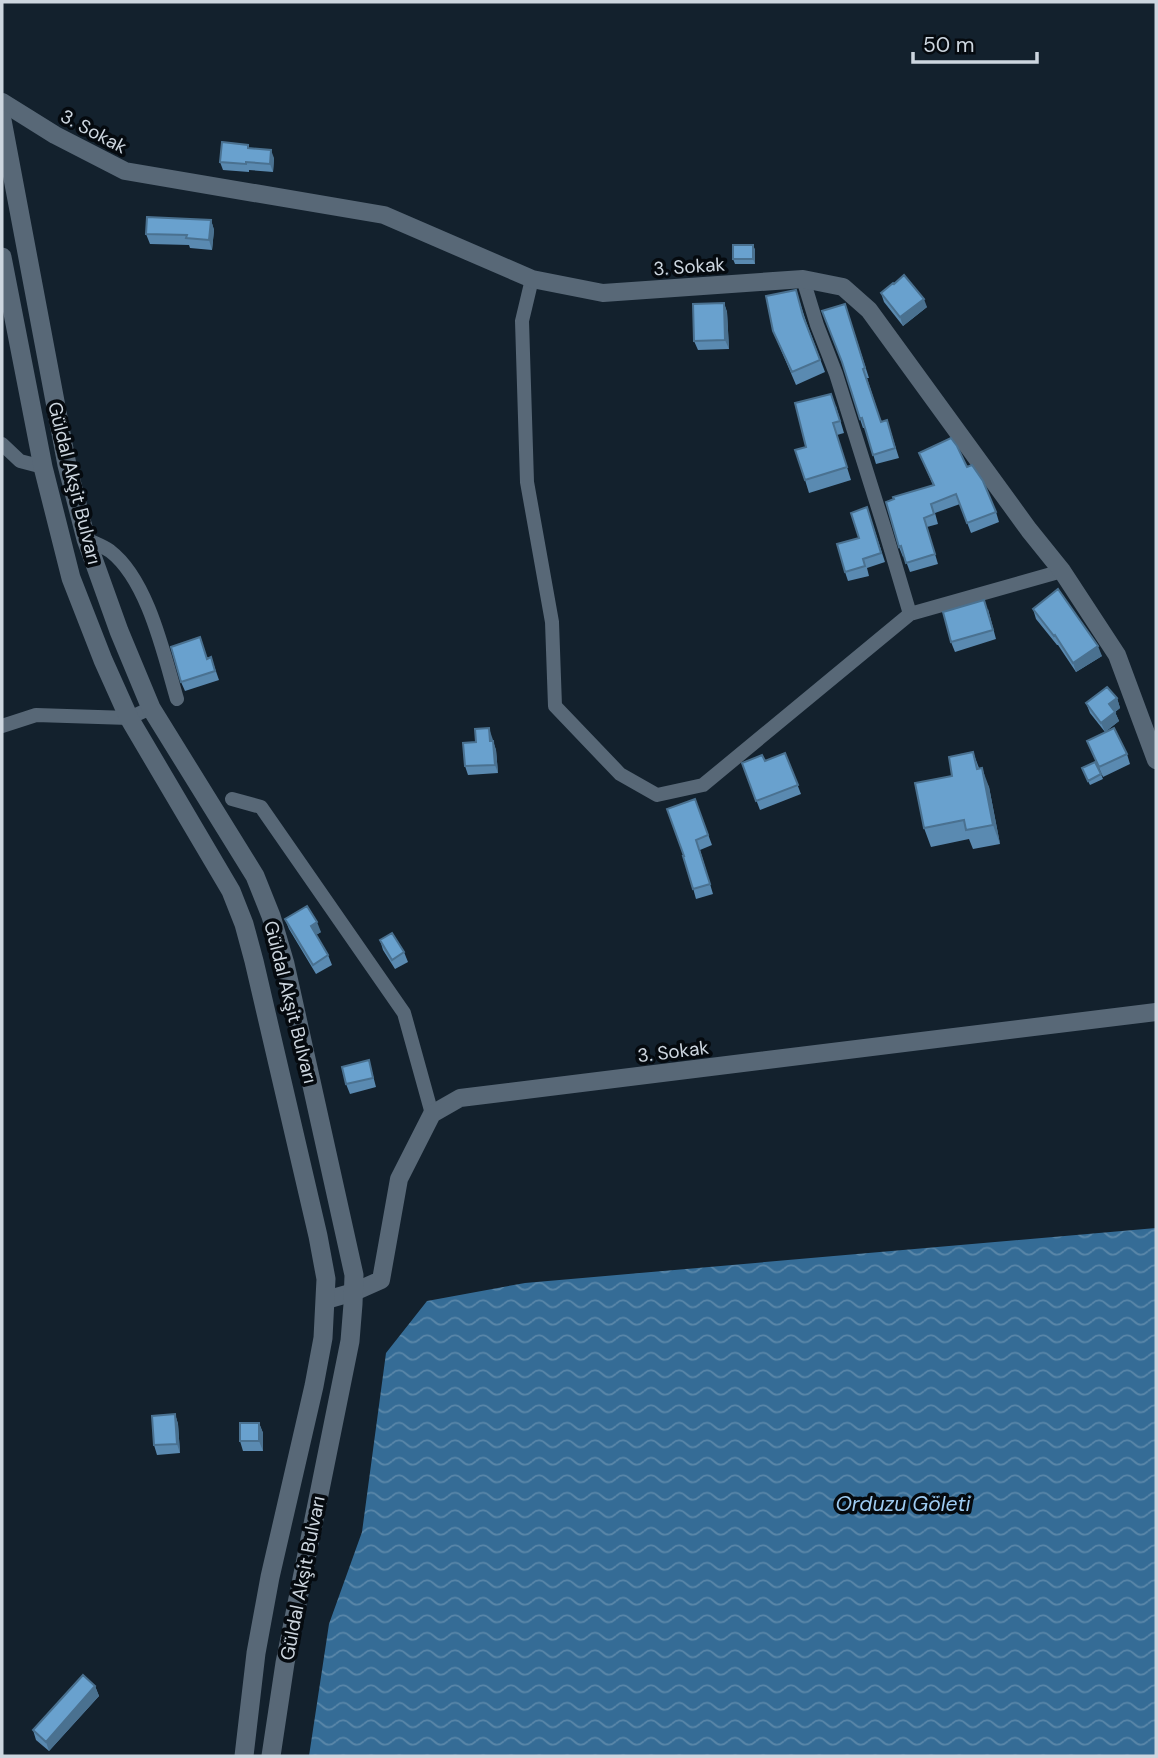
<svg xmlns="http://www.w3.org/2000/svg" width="1158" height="1758" viewBox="0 0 1158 1758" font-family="'DM Sans',sans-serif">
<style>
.water{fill:url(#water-waves)}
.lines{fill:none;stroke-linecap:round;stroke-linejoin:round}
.minor{stroke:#586877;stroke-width:14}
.tertiary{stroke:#586877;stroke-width:18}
.secondary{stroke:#586877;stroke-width:19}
.wall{fill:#5a8ab1}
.shaded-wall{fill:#4a7190}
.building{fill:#69a1ce;stroke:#4a7190;stroke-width:2}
.labels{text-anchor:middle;stroke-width:7;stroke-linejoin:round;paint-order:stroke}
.street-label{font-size:19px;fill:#cdd6df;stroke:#050a0f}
.water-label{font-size:21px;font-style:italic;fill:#9fccf2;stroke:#050a0f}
</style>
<defs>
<pattern id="water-waves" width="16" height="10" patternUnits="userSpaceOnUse" patternTransform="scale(1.75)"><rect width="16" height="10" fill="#356c96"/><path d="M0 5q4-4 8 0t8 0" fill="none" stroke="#5a87a9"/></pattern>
</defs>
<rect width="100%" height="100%" fill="#13212d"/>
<!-- water -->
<path class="water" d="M1156,1228V1756H309L329,1624L362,1532L386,1353L427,1301L525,1283Z"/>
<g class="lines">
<!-- minor -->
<path class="minor" d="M532,279L522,321L527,482L552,622L555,706L620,774L657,795L703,785L910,614L1062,571
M803,279L817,325L836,374L885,530L910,614
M2,444L20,461L43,467
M86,539C94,543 103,546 110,551C148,580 164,655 177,699
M2,726L36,715L129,718L151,708
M232,799L261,807L404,1013L432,1114"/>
<!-- tertiary -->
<path class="tertiary" d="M2,102L55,135L125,171L384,215L532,279L603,293L803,279L843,287L869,310L1029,530L1062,571L1117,655L1156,760
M326,1300L354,1292L381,1280L399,1179L432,1114L460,1098L1156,1012"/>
<!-- secondary -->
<path class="secondary" d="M2,120L67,465L86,539L119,631L151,708L255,876L271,916L285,964L354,1275L353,1304L350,1341L285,1663L271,1756
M2,257L43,467L71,578L103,660L129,718L231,891L244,924L254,961L318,1236L326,1279L323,1338L314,1386L270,1577L256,1653L244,1756"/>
</g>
<!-- wall -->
<path class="wall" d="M249,148L274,158L273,172L249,170V172L223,170L220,162Z
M211,220L214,230L212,250L190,248L189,245L150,244L146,234Z
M753,245L755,250V264H735L733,259Z
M894,284L927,307L903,326L884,302L881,293Z
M724,303L727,312L729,349L698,350L694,341Z
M800,303L807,324L825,372L796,385L773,331Z
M845,304L869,378H867L881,422L887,420L899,458L876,464L865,428H863L860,419Z
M836,406L844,433L837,435L851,480L809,493L805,480L806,447Z
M919,453L967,467L996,512L999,522L971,533L960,504L935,513L938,524L927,527L938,564L910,572L904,556L903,557L899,547L933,485Z
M867,507L885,562L867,568L869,576L848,581L845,572L859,538Z
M988,609L996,639L955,652L951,642Z
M1033,609L1102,656L1076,672L1058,645H1057L1036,619Z
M211,657L219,680L185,691L181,682L207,658Z
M1117,698L1120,708L1115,712L1119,721L1105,732L1090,713L1086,703Z
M492,737L493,741L496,750L498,773L468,775L465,766L476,742Z
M1087,741L1127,754L1130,764L1103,777Z
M973,752L979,768L989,787L1000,844L973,849L969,839L931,847L924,828L952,776Z
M785,753L801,794L760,810L742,763L765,761Z
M1084,773L1101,774L1103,779L1090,785Z
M695,799L712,845L700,850L713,894L696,899L684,856Z
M285,919L321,932L316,935L328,955L332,965L316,974L289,929Z
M380,940L404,952L408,962L395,969L383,950Z
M369,1060L376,1087L350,1094L346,1084Z
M175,1414L178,1424L180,1453L157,1455L154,1445Z
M259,1423L263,1433V1451H243L240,1441Z
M95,1686L99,1696L49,1751L36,1740L33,1730Z"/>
<!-- shaded-wall -->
<path class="shaded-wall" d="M271,150L274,158L273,172L270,164Z
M211,220L214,230L212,250L209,240Z
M753,245L755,250V264L753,259Z
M924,299L927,307L903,326L900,317Z
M724,303L727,312L729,349L725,340Z
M1098,646L1102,656L1076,672L1073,663Z
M1117,698L1120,708L1115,712L1119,721L1105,732L1101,723L1109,704Z
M489,728L492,737L493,750L490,741Z
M493,741L496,750L498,773L495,765Z
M982,768L989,787L1000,844L993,825Z
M317,922L321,932L314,936L311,926Z
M175,1414L178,1424L180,1453L177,1444Z
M259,1423L263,1433V1451L259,1441Z
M95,1686L99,1696L49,1751L46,1742Z"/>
<!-- building -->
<path class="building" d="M222,142L248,145V148L271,150L270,164L246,162V164L220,162Z
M147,217L211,220L209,240L186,238L187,235L146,234Z
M733,245H753V259H733Z
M904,275L924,299L900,317L881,293L893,283L894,284Z
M796,290L803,316L820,360L792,372L773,331L766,296Z
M724,303L725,340L694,341L693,304Z
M845,304L865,368L863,369L881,422L887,420L895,448L873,455L862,418L860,419L842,362L822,311Z
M831,394L840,421L833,423L847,467L805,480L795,450L806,447L795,403Z
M951,438L957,446L967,467L972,465L983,481L996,512L967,523L956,494L931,504L934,514L924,518L935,554L906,563L901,546L899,547L886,502L894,499L893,497L934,485L919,453Z
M867,507L881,553L863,559L865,566L845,572L837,544L859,538L851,513Z
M1058,589L1098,646L1073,663L1055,635L1054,636L1033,609Z
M984,600L993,630L951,642L943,612Z
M200,637L207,659L211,657L215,671L181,682L171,647Z
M1107,687L1117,698L1109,704L1115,712L1101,723L1086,703Z
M489,728L490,741H493L495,765L465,766L463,743L476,742L475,729Z
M1114,728L1127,754L1099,767L1087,741Z
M973,752L977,769L982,768L993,825L966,830L964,820L924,828L915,783L952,776L949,757Z
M785,753L798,785L756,801L742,763L762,755L765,761Z
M1095,762L1101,774L1088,781L1082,768Z
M695,799L708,835L696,840L710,884L693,889L683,856H684L667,809Z
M307,906L317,922L311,926L328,955L313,965L285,919Z
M392,933L404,952L392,960L380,940Z
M369,1060L373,1078L346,1084L342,1067Z
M175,1414L177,1444L154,1445L152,1416Z
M240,1423H259V1441H240Z
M83,1675L95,1686L46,1742L33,1730Z"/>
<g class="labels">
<!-- street labels -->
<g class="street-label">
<text transform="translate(94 131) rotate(28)" y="7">3. Sokak</text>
<text transform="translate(689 266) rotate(-4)" y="7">3. Sokak</text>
<text transform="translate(75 483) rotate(76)" y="7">Güldal Akşit Bulvarı</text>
<text transform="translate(291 1002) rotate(76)" y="7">Güldal Akşit Bulvarı</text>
<text transform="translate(673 1051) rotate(-7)" y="7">3. Sokak</text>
<text transform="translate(302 1578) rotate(-79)" y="7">Güldal Akşit Bulvarı</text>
</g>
<!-- water labels -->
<g class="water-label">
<text x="903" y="1511">Orduzu Göleti</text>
</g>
</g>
<!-- border -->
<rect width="1158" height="1758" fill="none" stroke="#cdd6df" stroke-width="7"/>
<!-- scale -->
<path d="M913 52v10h124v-10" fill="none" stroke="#cdd6df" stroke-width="3.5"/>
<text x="923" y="52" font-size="21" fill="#cdd6df" stroke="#050a0f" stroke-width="5" paint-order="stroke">50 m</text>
</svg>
